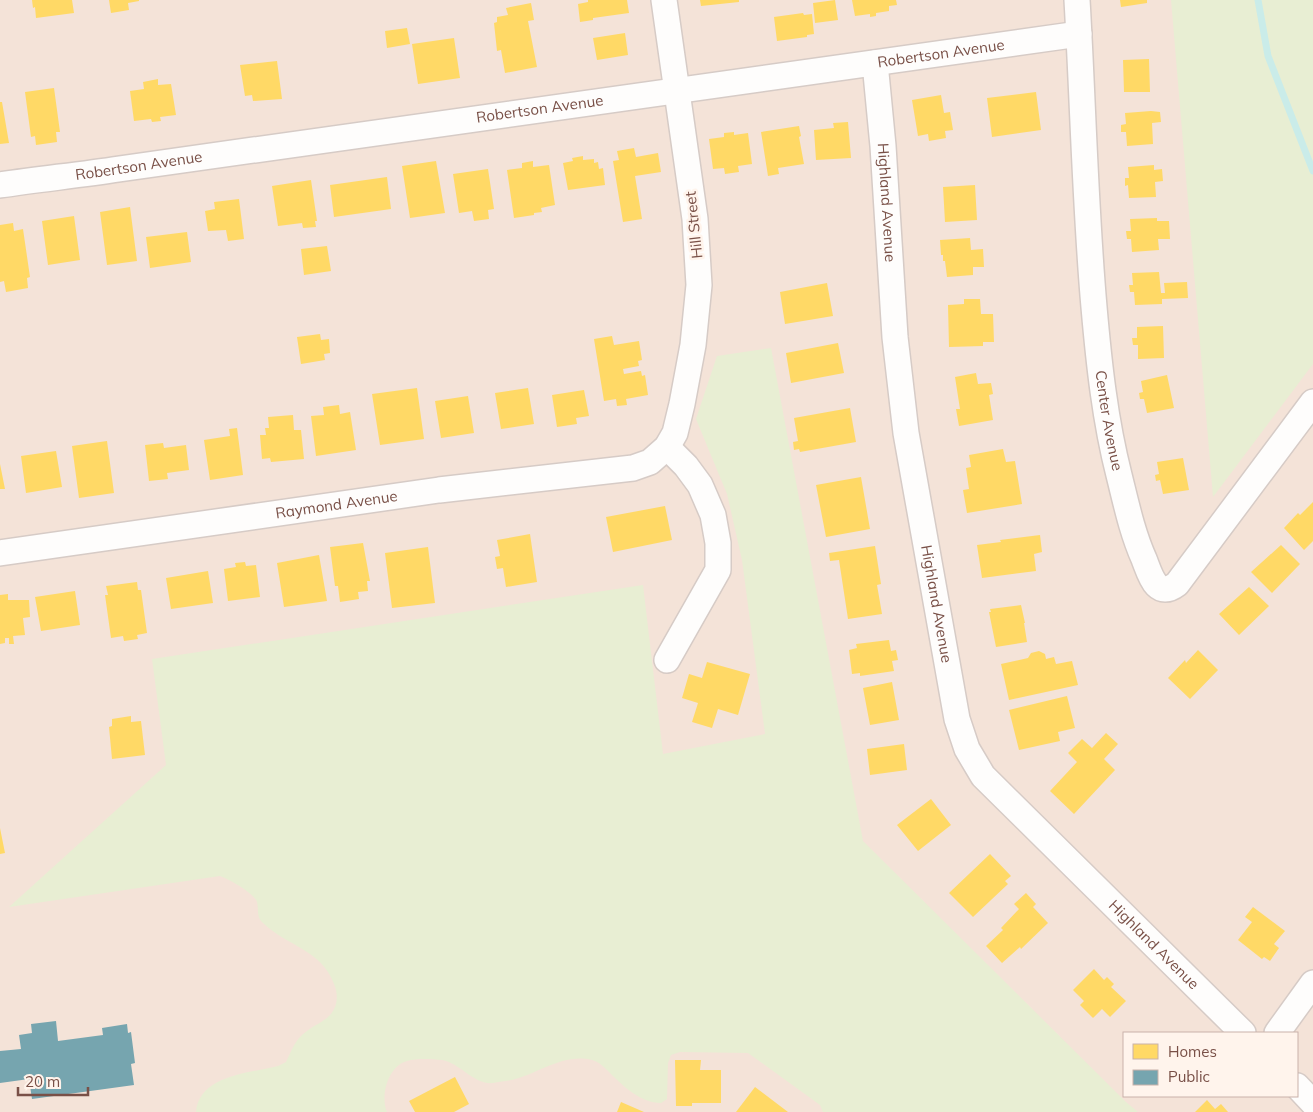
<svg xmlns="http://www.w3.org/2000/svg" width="1313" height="1112" viewBox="0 0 1313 1112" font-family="Mulish,sans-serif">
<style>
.residential{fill:#f4e3d8;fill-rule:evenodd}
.green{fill:#e8eed3}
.homes{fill:#ffd966}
.public{fill:#76a5af}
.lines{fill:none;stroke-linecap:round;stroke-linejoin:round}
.stream{stroke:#caece9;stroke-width:7}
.minor-casing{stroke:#d6cbc6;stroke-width:28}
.minor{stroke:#fefdfc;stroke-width:25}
.labels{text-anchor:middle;stroke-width:5;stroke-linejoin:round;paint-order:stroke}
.street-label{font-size:15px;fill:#795047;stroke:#fff4ec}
</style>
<rect width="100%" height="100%" fill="#f8f0ea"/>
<!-- residential -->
<path class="residential" d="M0,0H1313V1112H0ZM1124,1033H1297V1096H1124Z"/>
<!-- green -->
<path class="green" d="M1171,0H1313V364L1213,497Z
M771,348L863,841L1126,1102L1138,1112H823L820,1105L748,1053L680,1052L671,1055L668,1063L667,1099L661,1103C641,1103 624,1087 610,1073C605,1068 600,1062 592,1060C563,1053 538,1074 512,1080C506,1081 499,1082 493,1083C474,1085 460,1063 442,1060C432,1059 417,1058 407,1061C388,1066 380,1096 387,1112H196C199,1075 250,1073 278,1066L286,1062C292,1050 295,1039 307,1031C317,1023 330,1020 335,1007C338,999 337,991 334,984C321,949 288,947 263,923C256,917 259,910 257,902C255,894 229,879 220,876L9,907L166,765L152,659L643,585L663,754L765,734L742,560L727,494L696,419L717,356Z"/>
<!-- homes -->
<path class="homes" d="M32,0H72L74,13L36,18L35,7L33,8Z
M109,0H139V1L128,3L129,10L111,13Z
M588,0H627L629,13L593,18V20L580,22L578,4L588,2Z
M700,0H739V2L701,6Z
M835,0L838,20L815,23L813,3Z
M852,0H896L897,5L889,6V11L876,13V16L870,17V14L855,16Z
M1120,0H1147V3L1121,7Z
M531,3L534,20L528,21L537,67L505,73L501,50L497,51L494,23L497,22V17L508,15L506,8Z
M803,13L804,15L812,14L814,34L807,35V37L777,41L774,17Z
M407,28L410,44L387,48L385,31Z
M625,33L628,55L597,60L593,38Z
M454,38L460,78L418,84L412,44Z
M1149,59L1150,92H1124L1123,60Z
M277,61L282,99L253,101L252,95L245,96L240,65Z
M158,79V85L171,84L176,115L160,117L161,121L152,122L151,119L134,121L130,91L144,89L143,82Z
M54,88L60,132H56L57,142L36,145L35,136L31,137L25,92Z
M1036,92L1041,130L992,137L987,98Z
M941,95L944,113L950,112L953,130L945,131L946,138L929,141L928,134L918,136L912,100Z
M0,102H2L9,143L0,144Z
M1151,111L1160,112L1161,122L1152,123L1153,144L1127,146L1126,132H1121V125L1126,124L1125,113Z
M848,122L851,158L816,160L814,130L834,128L833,123Z
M799,126L801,136L799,137L804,164L778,168L779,174L768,176L761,132Z
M734,132V135L748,133L752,164L738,166L739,172L725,174L724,168L713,169L709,139L724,137V133Z
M634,148L636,157L658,153L661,172L635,176L642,219L623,222L613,161L619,160L617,151Z
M583,156V160L594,159V163L598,162L599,169L603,168L605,185L568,190L563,163L573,161L572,158Z
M436,161L445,213L410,218L402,166Z
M533,161V167L549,165L555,205L541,208L542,212L534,213V215L514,218L507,170L522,168V163Z
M1154,165V170L1162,169L1163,181L1155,182L1156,197L1129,198L1128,185L1125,186V178H1129L1128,167Z
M488,169L494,209L488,210L489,219L474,221L472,211L459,213L453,174Z
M387,177L391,209L334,217L330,185Z
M311,180L317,221H315L316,227L303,228L302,223L278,226L272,186Z
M975,185L977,220L945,222L943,187Z
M239,199L244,239L228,241L226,230L208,231L205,211L215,209L214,202Z
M130,207L137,261L107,265L100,212Z
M74,216L80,260L48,265L42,221Z
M1157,218V221H1169L1170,239H1158L1159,250L1132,252L1131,239H1127L1126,231H1131L1130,219Z
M13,223L14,231L23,229L30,277L27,278L28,288L6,292L4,281L0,282V225Z
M187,232L191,262L150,268L146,237Z
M970,238L971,250L983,249L984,267H973V275L947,277L945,261H943V255H941L940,240Z
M327,246L331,271L304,275L301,249Z
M1159,272L1161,293H1165L1164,283L1187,282L1188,298L1162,299V304L1135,305L1134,292H1130L1129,285H1133L1132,273Z
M827,283L833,316L785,324L780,292Z
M964,299H980L981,314H993L994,342H983V346L949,347L948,305L964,304Z
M1163,326L1164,358L1138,359V345H1133L1132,338H1137V327Z
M320,334L321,340L329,339L330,353L324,354L325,360L301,364L297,337Z
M612,336L614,345L639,341L642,360L638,361L639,366L623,369L624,374L641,371L642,376L645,375L648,395L626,399L627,405L617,406L616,399L604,401L594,339Z
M838,343L844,373L791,383L786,353Z
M976,373L978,384L991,383L993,394L989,395L993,420L959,426L956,409H960L955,377Z
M1167,375L1174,408L1147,413L1144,399H1140L1139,393L1143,392L1141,381Z
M417,388L424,439L380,445L372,394Z
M528,388L534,424L501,429L495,393Z
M584,390L589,416L576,418L577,424L557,427L552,395Z
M468,396L474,433L441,438L435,401Z
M339,405L340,414L350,412L356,450L316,456L311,416L324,415L323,407Z
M850,408L856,442L800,452L799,449L794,450L793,442L798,441L794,418Z
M293,415L294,430H301L304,459L271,462L270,458L262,459L260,435H266L265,428H269L268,417Z
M237,428L243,475L210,480L204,440L230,436L229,429Z
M107,441L114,493L79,498L72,446Z
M163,443L164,448L186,445L189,470L167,473L168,479L149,481L145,445Z
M1003,449L1006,462L1015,461L1022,504L967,513L963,490L969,489L966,468L971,467L969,455Z
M56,451L62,487L26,493L21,456Z
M1183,458L1189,490L1163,494L1160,480L1156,481L1155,475L1159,474L1157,462Z
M0,464L5,489H0Z
M861,477L870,529L826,537L816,485Z
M1313,502V541L1304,550L1284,528L1298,513L1300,515Z
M665,506L672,540L613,552L606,517Z
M530,534L537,582L506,587L503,568L497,569L495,557L500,556L497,540Z
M1040,535L1042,552L1034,554L1036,571L982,578L977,545L1001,542L1000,540Z
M363,543L370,581H367L368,591L358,592L359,599L340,602L338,586H335L330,547Z
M1281,545L1300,564L1272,593L1251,572Z
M875,546L881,584L877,585L882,614L848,619L839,560L830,561L829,553Z
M428,547L435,603L392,608L385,553Z
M319,555L327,601L284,607L277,563Z
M245,562L246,566L256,565L260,597L228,601L224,569L236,567L235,563Z
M208,571L213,603L171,609L166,578Z
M137,582L138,590H141L147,633L137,635L138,639L124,641L123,636L111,638L105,595H108L106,586Z
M1249,587L1269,606L1239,635L1219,614Z
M75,591L80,625L41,631L35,597Z
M8,594V600H29L30,617L23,618L25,635L13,636L14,644H9V638H5V643L0,644V595Z
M1021,605L1025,623H1024L1027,642L996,647L989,612H991L990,609Z
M889,640L891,651L896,650L898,660L892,661L894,671L860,676V673L852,674L849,650L857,648L856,644Z
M1198,650L1218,670L1190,699L1168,678L1185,660L1186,663Z
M1039,651L1045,654L1046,659L1054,657L1056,664L1072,661L1078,685L1009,700L1001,664L1028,658L1031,653Z
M707,662L750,674L738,715L718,709L712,728L692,722L698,703L682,698L689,674L702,678Z
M892,682L899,720L870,725L863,688Z
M1067,696L1075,728L1058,732L1060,741L1019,750L1009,710Z
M131,716V722L141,721L145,755L112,759L109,727L112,726V719Z
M1106,733L1118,744L1104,759L1115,770L1074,814L1050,791L1077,762L1068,753L1082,739L1092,748Z
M904,744L907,770L870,775L867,749Z
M931,799L951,825L918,851L897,825Z
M0,828L5,853L0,854Z
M990,854L1011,876L1005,881L1008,884L973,917L949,893Z
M1026,893L1036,904L1033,907L1048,923L1021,949L1020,947L1002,963L986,946L1003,930L1001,928L1019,909L1014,904Z
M1253,907L1285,931L1274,944L1279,948L1270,961L1264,957L1262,959L1238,940L1252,922L1245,917Z
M1094,969L1104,980L1107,977L1114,984L1111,987L1126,1001L1110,1017L1102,1009L1093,1018L1080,1005L1084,1001L1073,990Z
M675,1060H701L700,1070H721V1103H692V1106H676Z
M455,1077L469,1104L454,1112H415L409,1101Z
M755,1087L788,1112H736Z
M1207,1100L1215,1109L1221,1104L1228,1112H1195Z
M621,1102L644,1112H617Z"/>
<!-- public -->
<path class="public" d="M56,1021L58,1041L103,1035L102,1028L127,1024L128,1033L131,1032L135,1063L131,1064L134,1085L32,1099L29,1079L0,1083V1051L21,1049L19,1035L32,1033L31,1024Z"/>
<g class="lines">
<!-- stream -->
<path class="stream" d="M1258,0L1268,56L1313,171"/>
<!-- minor casing -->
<g class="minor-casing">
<g id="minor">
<path id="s1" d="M1077,0C1083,102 1085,205 1094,307C1099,364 1105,420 1119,475C1126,503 1132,532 1144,559C1150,574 1156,600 1177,584L1313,402"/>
<path id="s2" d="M875,63L883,146L895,337L906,433L957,719L967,749L983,776L1243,1033"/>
<path id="s3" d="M0,185C40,179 80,175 119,169C439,121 760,80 1079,34"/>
<path id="s4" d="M0,553L439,490L633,468L650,462L667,447L675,433L682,404L693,345L699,285L695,219L664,0"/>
<path d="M667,660L718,570V543L713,515L700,485L686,466L667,447"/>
<path d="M1277,1033L1313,983"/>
<path d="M1297,1086L1313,1103"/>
</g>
</g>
<!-- minor -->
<use href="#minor" class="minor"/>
</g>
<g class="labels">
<!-- street labels -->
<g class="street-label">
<text dy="5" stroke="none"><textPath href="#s3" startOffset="950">Robertson Avenue</textPath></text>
<text dy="5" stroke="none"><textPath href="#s3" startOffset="545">Robertson Avenue</textPath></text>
<text dy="5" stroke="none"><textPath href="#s3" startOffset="140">Robertson Avenue</textPath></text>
<text dy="5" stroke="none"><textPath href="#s2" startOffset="140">Highland Avenue</textPath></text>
<text transform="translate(694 225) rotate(-96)" y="5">Hill Street</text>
<text dy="5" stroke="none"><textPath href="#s1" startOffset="422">Center Avenue</textPath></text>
<text dy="5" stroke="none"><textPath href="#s4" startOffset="340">Raymond Avenue</textPath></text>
<text dy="5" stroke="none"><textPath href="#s2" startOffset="545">Highland Avenue</textPath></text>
<text dy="5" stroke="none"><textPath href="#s2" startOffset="965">Highland Avenue</textPath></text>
</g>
</g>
<!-- legend -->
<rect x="1123" y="1032" width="175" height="65" fill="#fff4ec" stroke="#c9b2aa"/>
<rect x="1133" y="1044" width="25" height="15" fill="#ffd966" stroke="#c9b2aa"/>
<text x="1168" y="1057" font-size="15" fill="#795047">Homes</text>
<rect x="1133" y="1070" width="25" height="15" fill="#76a5af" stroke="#c9b2aa"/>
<text x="1168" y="1082" font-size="15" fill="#795047">Public</text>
<!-- scale -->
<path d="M18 1087v8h70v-8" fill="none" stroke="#795047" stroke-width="2.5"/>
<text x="25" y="1087" font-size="15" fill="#795047" stroke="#fff4ec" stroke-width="4" paint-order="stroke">20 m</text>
</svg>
